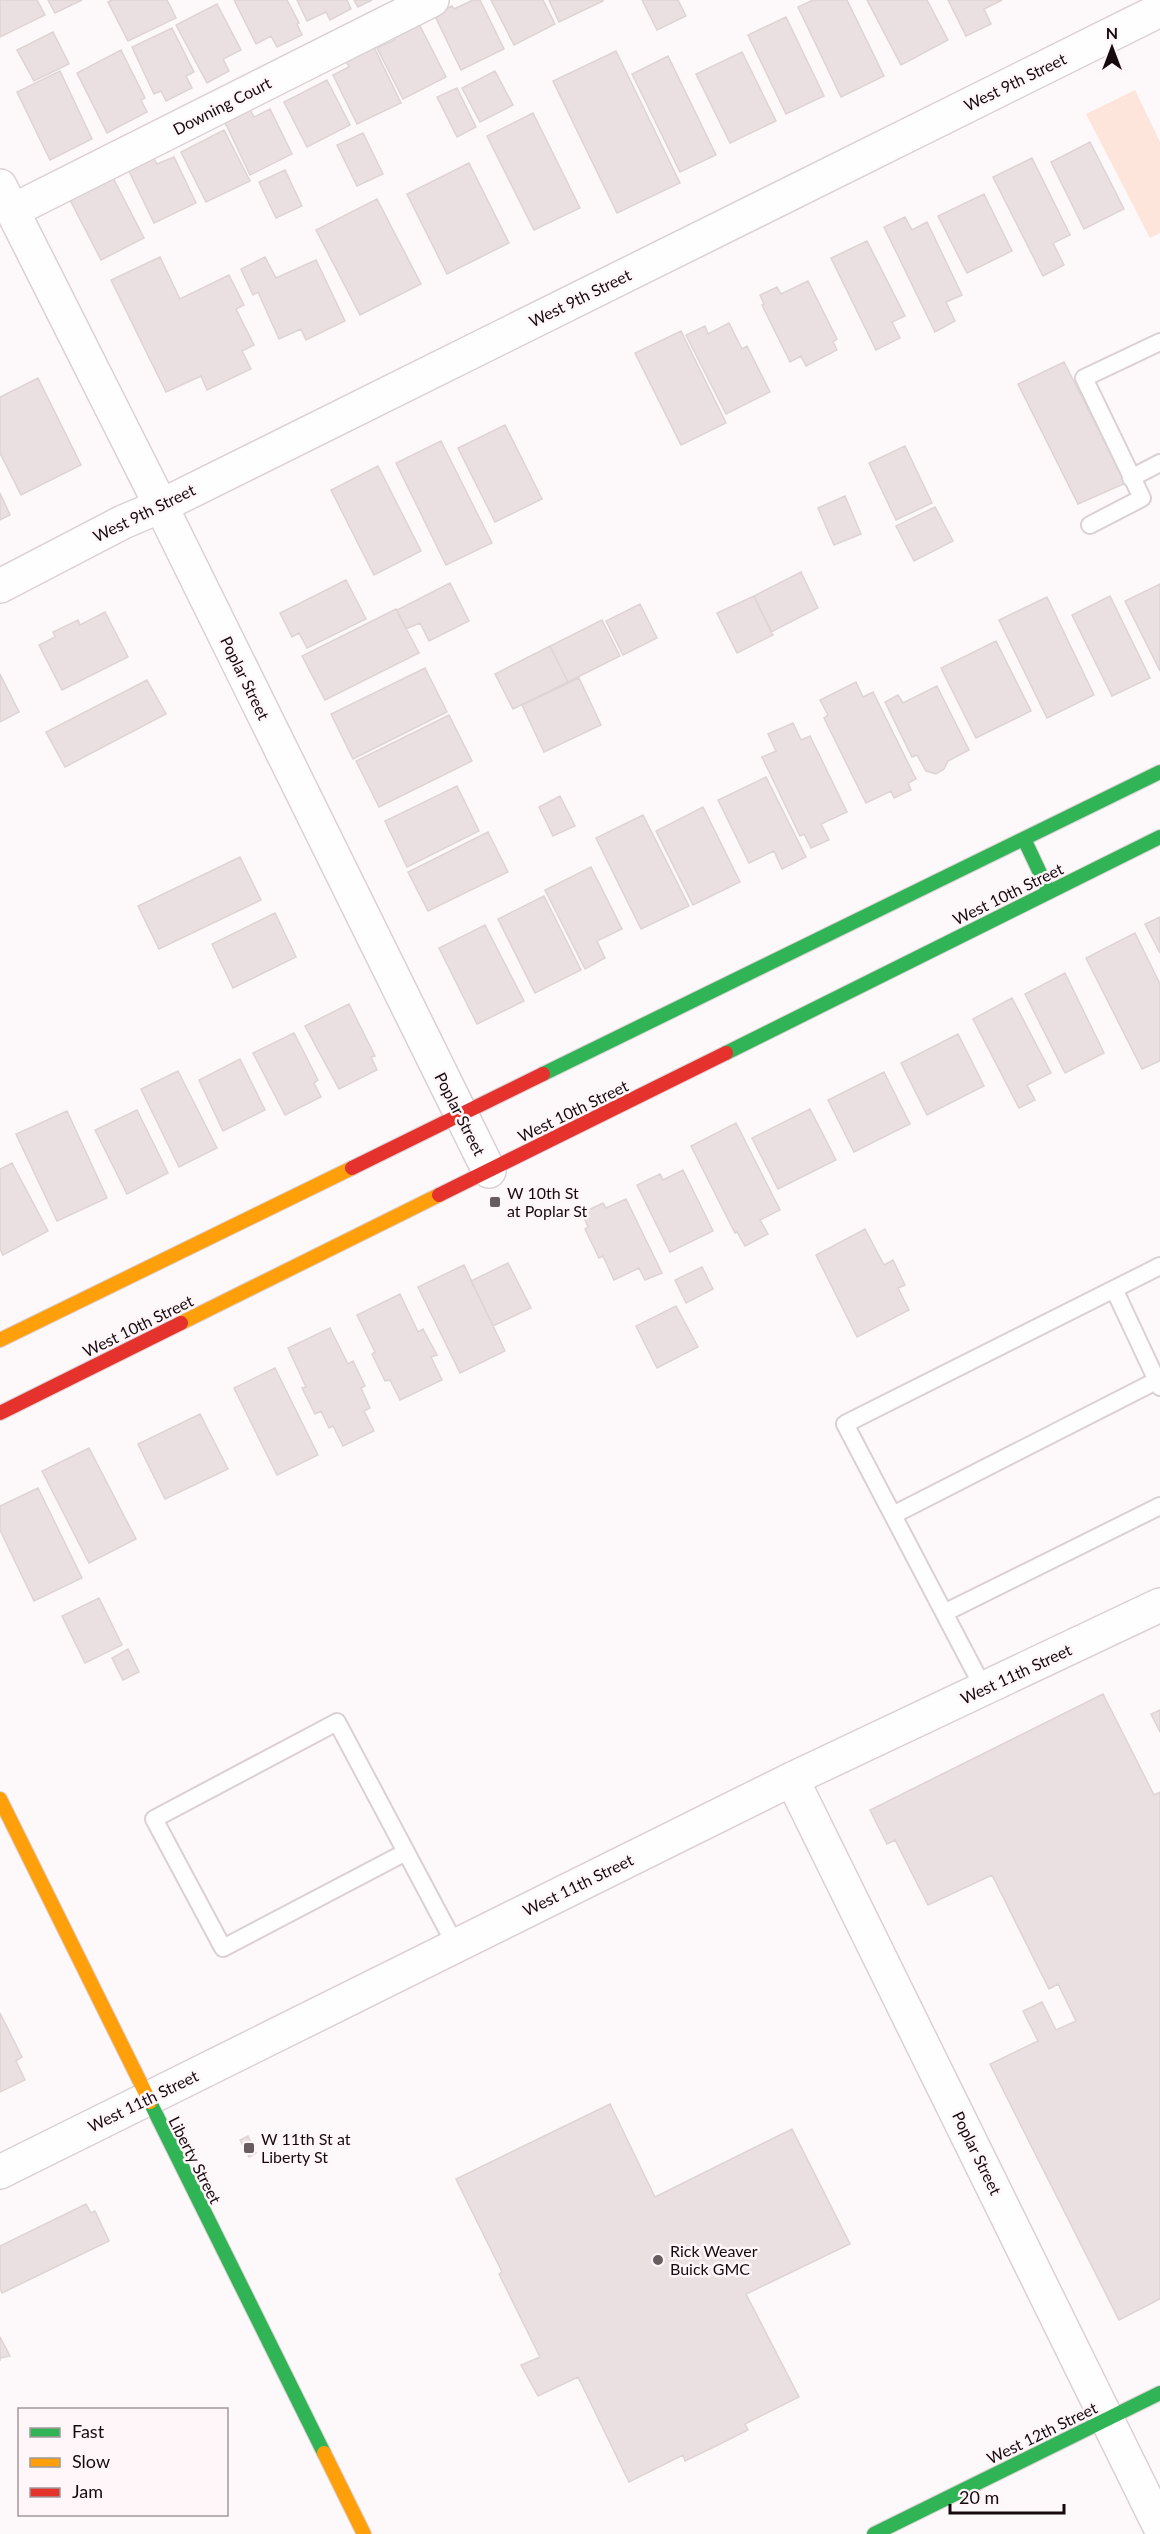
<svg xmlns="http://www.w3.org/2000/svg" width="1160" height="2534" viewBox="0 0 1160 2534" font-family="Lato,sans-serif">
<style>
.green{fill:#fde5db}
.building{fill:#ebe0e1;stroke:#ded4d4;stroke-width:1.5}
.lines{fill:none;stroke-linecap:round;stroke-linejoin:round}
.lane-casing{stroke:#dbd1d5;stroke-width:20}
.street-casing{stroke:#dbd1d5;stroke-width:36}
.fast-casing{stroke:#dbd1d5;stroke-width:16}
.slow-casing{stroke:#dbd1d5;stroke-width:16}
.jam-casing{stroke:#dbd1d5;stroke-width:16}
.lane{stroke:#fffefe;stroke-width:16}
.street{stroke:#fffefe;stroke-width:33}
.fast{stroke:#30b455;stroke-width:14}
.slow{stroke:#ff9f0a;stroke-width:14}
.jam{stroke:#e5322d;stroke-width:14}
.poi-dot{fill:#675d61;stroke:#fff6f9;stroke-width:2}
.labels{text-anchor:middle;stroke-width:5;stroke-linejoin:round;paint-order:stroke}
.street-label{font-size:16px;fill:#160a0f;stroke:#fff6f9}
.poi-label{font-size:16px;fill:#160a0f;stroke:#fff6f9;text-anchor:start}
</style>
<rect width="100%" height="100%" fill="#fdf8fa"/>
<!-- green -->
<path class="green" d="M1135,90L1160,142V233L1150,238L1086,114Z"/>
<!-- building -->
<path class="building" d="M0,0H37L45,15L0,37Z
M48,0H82L55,13Z
M112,0H167L176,18L128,41L108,2Z
M234,0H287L299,23L297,24L302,35L277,47L271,36L256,44Z
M297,0H347L351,9L330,20L326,12L307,21Z
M354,0H372L358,7Z
M473,0H480L504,49L461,70L434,14L452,6L454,9Z
M491,0H543L555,24L514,45Z
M549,0H602L603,1L559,22Z
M642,0H678L686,16L657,30Z
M813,0H847L884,76L841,97L798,7Z
M867,0H927L948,40L901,65Z
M948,0H1002L984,9L991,24L966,36Z
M217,4L241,50L223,59L229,71L207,83L176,25Z
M786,17L824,96L786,114L748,35Z
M418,22L446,77L403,99L377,48L395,40L391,33Z
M172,28L194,72L186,76L192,88L166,101L161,91L154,94L132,47Z
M53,32L69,64L34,81L17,50Z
M373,45L401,103L357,124L333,75L349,67L344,58Z
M121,50L145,98L141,100L147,112L107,133L77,73Z
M616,51L680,183L617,213L553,81Z
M742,52L776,121L730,143L696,74Z
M668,56L716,155L680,172L632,74Z
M60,71L92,139L50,160L17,92Z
M495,71L513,105L480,122L462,88Z
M327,80L350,125L307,147L284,102Z
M457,88L476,127L457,137L437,97Z
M248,106L254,117L270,109L292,154L250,175L223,118Z
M533,113L580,208L534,230L487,136Z
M224,130L250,181L206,202L181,152Z
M363,133L383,174L357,186L337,145Z
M1090,142L1124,209L1084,229L1051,162Z
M152,155L157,164L174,157L196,203L154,223L127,167Z
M1032,158L1070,235L1053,243L1064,265L1043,276L993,177Z
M469,163L509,243L447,274L407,194Z
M285,170L302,206L276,218L259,182Z
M110,172L144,238L101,260L67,194Z
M984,194L1012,251L967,273L938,216Z
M377,199L421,284L360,315L316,230Z
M905,217L912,230L927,222L962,295L946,302L955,321L935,332L884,227Z
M867,241L905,316L892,322L900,338L876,350L831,258Z
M160,257L180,299L229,275L244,305L236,309L254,345L242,351L251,369L207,390L201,376L166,392L111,280Z
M265,257L276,278L316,260L345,321L306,340L301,329L279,339L258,292L253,295L241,269Z
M808,281L837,339L833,342L837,350L806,366L801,356L790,362L762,305L764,304L760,295L777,287L781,294Z
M729,323L742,349L747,346L770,392L726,414L686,335L705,326L708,334Z
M681,331L726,423L681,445L635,353Z
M1064,362L1126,483L1078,504L1018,384Z
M38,378L81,465L21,495L0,453V397Z
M505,425L542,499L495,522L458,448Z
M441,441L492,543L446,565L396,463Z
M905,446L932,503L896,520L869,463Z
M378,466L421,551L374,575L331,490Z
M0,493L10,515L0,520Z
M845,496L861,534L834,545L818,508Z
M935,507L953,541L914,561L896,526Z
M801,572L818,608L771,632L754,596Z
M346,580L366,619L307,648L299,633L292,637L280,613Z
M450,583L469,621L429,641L420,623L406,629L397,610Z
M1160,584V671L1125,601Z
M754,596L773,635L737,653L717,613Z
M1110,596L1150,678L1112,696L1072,615Z
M1047,597L1094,695L1047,718L999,620Z
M640,604L657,638L623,655L606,621Z
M396,609L419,653L325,700L302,656Z
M105,612L128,657L62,690L39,645L55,637L53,632L78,620L80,625Z
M602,620L620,656L568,682L550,646Z
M996,641L1031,711L976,738L941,668Z
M550,646L568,682L513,709L495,674Z
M425,668L447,712L353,759L331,714Z
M0,674L19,712L0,722Z
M579,678L601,725L544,752L522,705Z
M147,680L166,714L65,767L46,732Z
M856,682L863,697L873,692L916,779L908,783L911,790L894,798L891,791L866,803L824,718L828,715L820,700Z
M937,686L969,750L948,761L944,769L936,774L926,771L917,755L912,757L885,702L898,695L903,703Z
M449,715L472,761L379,807L356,761Z
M793,723L801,740L810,736L847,812L821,824L829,840L811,848L804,834L800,836L762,757L776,751L768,734Z
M766,777L806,857L782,869L774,851L749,863L718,800Z
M457,786L479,831L407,867L385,821Z
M560,796L575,826L553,836L539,807Z
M703,807L740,882L693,905L656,831Z
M643,815L689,906L641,929L596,838Z
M488,832L508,872L428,911L408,872Z
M240,857L261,900L159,949L138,906Z
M591,867L622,929L597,941L605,958L585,969L545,890Z
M544,896L581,970L535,993L498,919Z
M275,913L296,957L233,988L212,944Z
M1160,917V953L1145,924Z
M485,925L524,1001L477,1024L439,948Z
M1135,933L1160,984V1061L1142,1069L1086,958Z
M1065,973L1104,1053L1065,1073L1025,994Z
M1012,998L1051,1073L1027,1085L1035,1100L1019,1108L973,1019Z
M349,1004L375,1056L371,1057L377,1070L339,1089L305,1026Z
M294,1033L318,1080L314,1083L321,1097L285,1115L253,1053Z
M958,1034L984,1086L927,1115L901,1063Z
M240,1059L265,1110L223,1131L199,1080Z
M178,1071L217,1148L179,1167L141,1089Z
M884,1072L910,1124L854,1152L828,1100Z
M810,1109L836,1160L778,1189L752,1138Z
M137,1110L168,1173L127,1194L95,1130Z
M67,1111L107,1198L57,1221L16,1134Z
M736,1123L780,1210L760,1220L768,1234L745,1246L737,1232L735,1233L691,1146Z
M12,1163L48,1231L3,1255L0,1249V1169Z
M683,1170L713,1231L670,1252L637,1185L660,1174L663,1180Z
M626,1199L662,1273L645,1280L639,1268L614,1280L603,1256L599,1258L585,1229L588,1227L582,1213L603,1203L606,1208Z
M865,1229L884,1265L893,1260L905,1285L898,1288L909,1310L857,1337L816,1255Z
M508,1263L531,1308L493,1326L471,1281Z
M464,1265L505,1351L460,1373L418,1287Z
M702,1267L713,1289L686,1303L675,1280Z
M400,1294L418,1332L423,1329L437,1355L431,1357L442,1380L400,1400L390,1380L385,1381L372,1354L375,1352L357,1315Z
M676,1306L698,1347L657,1368L636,1326Z
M330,1328L348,1364L353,1361L365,1386L361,1388L370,1408L364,1411L374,1431L343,1446L333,1426L329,1428L321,1411L315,1414L302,1388L306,1387L288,1348Z
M275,1368L318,1455L277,1475L234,1388Z
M200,1414L228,1469L165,1499L138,1444Z
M89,1448L136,1539L89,1563L42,1471Z
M38,1488L82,1578L34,1601L0,1530V1506Z
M99,1598L122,1645L85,1663L62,1616Z
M128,1649L139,1672L123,1680L112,1658Z
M1103,1694L1154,1795L1160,1792V2299L1119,2320L990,2064L1038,2041L1023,2011L1042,2002L1056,2030L1076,2021L1058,1984L1049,1989L992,1875L928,1905L895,1840L887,1844L870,1810Z
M1160,1710V1732L1151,1714Z
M0,2013L22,2057L16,2061L25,2080L0,2092Z
M610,2104L655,2197L792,2129L850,2244L746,2294L799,2397L745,2424L748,2430L716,2446L685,2461L683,2455L629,2482L578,2377L538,2396L521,2365L540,2357L499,2274L502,2272L456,2179Z
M248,2136L256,2153L249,2157L240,2140Z
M86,2204L91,2213L95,2211L109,2241L2,2293L0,2288V2246Z
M0,2337L10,2356L0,2358V2361Z"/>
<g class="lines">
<!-- lane casing -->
<g class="lane-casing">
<path id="lane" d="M1131,478L1160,463
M1090,525L1142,498L1084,378L1160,342
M1114,1289L1160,1387
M893,1515L1160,1379
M944,1613L1160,1506
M984,1689L845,1424L1160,1266
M406,1852L223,1948L154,1819L337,1722L456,1946"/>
</g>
<!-- street casing -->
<g class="street-casing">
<path id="street" d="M0,186L161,506L489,1171
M12,211L432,0
M0,586L123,522L161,506L1160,10
M792,1779L1160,2527
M0,2172L792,1779L1160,1605"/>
</g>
<!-- fast casing -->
<g class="fast-casing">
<path id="fast" d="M1024,839L1049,892
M726,1053L1160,837
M543,1074L1160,772
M150,2102L324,2453
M874,2534L1160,2393"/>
</g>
<!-- slow casing -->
<g class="slow-casing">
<path id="slow" d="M181,1323L439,1195
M0,1340L352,1168
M0,1799L150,2102
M324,2453L364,2534"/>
</g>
<!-- jam casing -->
<g class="jam-casing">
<path id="jam" d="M352,1168L543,1074
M439,1195L726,1053
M0,1413L181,1323"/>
</g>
<!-- lane -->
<use href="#lane" class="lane"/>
<!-- street -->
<use href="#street" class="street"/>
<!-- fast -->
<use href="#fast" class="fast"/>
<!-- slow -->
<use href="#slow" class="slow"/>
<!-- jam -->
<use href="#jam" class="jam"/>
</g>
<!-- markers -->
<g class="poi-dot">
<rect x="489" y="1196" width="12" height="12" rx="3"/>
<rect x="243" y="2142" width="12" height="12" rx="3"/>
<circle cx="658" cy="2260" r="6"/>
</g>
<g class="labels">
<!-- street labels -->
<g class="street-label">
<text transform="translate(1015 82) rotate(-26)" y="6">West 9th Street</text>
<text transform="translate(222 106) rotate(-27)" y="6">Downing Court</text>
<text transform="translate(580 298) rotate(-26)" y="6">West 9th Street</text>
<text transform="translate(144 513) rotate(-26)" y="6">West 9th Street</text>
<text transform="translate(245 678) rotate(64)" y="6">Poplar Street</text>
<text transform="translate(1008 894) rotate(-26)" y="6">West 10th Street</text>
<text transform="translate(573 1111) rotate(-26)" y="6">West 10th Street</text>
<text transform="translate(460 1114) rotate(63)" y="6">Poplar Street</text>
<text transform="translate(138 1326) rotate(-26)" y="6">West 10th Street</text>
<text transform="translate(1016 1674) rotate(-25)" y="6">West 11th Street</text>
<text transform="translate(578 1885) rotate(-26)" y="6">West 11th Street</text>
<text transform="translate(143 2101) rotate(-26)" y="6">West 11th Street</text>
<text transform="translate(977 2153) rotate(64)" y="6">Poplar Street</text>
<text transform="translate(195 2160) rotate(63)" y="6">Liberty Street</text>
<text transform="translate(1042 2433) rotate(-26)" y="6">West 12th Street</text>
</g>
<!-- poi labels -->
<g class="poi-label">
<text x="507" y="1199">W 10th St<tspan x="507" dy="18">at Poplar St</tspan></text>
<text x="261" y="2145">W 11th St at<tspan x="261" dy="18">Liberty St</tspan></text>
<text x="670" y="2257">Rick Weaver<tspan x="670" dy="18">Buick GMC</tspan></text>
</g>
</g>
<!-- legend -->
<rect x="18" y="2408" width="210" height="108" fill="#fff6f9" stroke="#a2989b" stroke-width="1.5"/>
<rect x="30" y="2428" width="30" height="9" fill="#30b455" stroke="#a2989b" stroke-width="1.5"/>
<text x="72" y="2438" font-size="18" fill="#160a0f">Fast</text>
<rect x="30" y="2458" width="30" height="9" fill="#ff9f0a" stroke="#a2989b" stroke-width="1.5"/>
<text x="72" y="2468" font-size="18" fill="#160a0f">Slow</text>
<rect x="30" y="2488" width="30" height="9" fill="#e5322d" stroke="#a2989b" stroke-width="1.5"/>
<text x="72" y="2498" font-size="18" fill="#160a0f">Jam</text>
<!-- north arrow -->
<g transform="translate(1112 48)" stroke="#fff6f9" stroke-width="4.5" paint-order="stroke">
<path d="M0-4.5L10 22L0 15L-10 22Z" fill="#160a0f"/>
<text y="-9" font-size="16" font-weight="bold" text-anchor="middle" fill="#160a0f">N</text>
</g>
<!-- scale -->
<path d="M950 2504v9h114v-9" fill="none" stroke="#160a0f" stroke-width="3"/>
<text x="959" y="2504" font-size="18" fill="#160a0f" stroke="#fff6f9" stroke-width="4.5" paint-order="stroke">20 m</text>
</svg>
